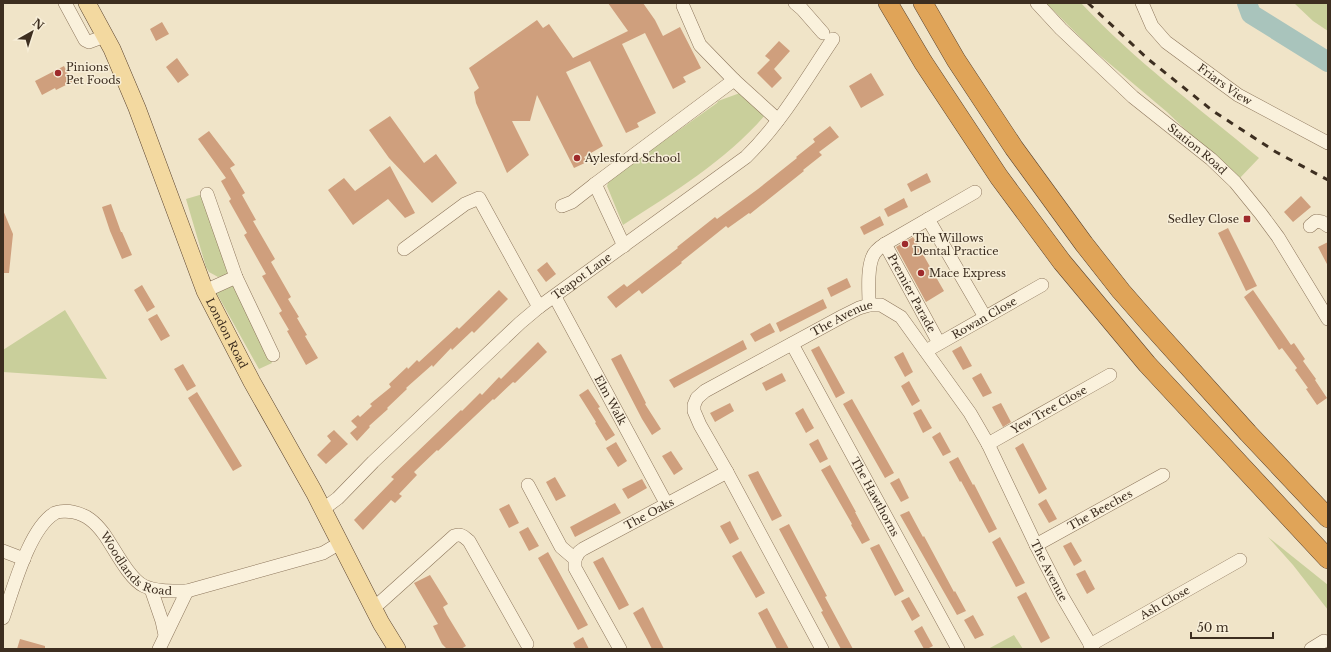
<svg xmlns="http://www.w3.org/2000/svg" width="1331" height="652" viewBox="0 0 1331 652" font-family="'Libre Baskerville',serif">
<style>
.green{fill:#c9cf9b}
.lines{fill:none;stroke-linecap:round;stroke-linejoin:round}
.river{stroke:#a9c4bc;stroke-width:20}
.building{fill:#cf9f7d}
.minor-casing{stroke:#8d765c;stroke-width:14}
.major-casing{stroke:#5b4430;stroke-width:18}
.highway-casing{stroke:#5b4430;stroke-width:20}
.minor{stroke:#faf1dc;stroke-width:13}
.major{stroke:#f3d9a0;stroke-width:17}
.highway{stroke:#e0a458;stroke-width:19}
.rail{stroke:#3d2e20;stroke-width:3;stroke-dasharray:7 7;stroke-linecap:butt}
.poi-dot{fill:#9e2a2b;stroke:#f7eed8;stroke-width:1.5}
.labels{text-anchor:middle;stroke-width:3;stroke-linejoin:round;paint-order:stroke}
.poi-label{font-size:11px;fill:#3d2e20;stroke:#f7eed8;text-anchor:start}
.street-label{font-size:11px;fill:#3d2e20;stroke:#f7eed8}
</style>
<rect width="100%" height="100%" fill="#f0e4c8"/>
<!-- green -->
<path class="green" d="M1046,3H1081C1134,60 1199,108 1259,158L1238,180L1167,112L1091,48Z
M1294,3H1328V31L1313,21Z
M740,93L765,115C727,160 672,193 623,225L607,186L609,180L717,103L718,101Z
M203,194L230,268L227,275L218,277L209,272L206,267L186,199Z
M232,285L237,289L272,363L259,369L216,292Z
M65,310L107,379L3,372V350Z
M1268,537L1328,585V610L1293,565Z
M1014,635L1023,649H988Z"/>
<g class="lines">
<!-- river -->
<path class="river" d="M1247,3L1251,14L1328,62"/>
</g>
<!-- building -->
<path class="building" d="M608,3H643L655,20L663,36L680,27L701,68L683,77L686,82L673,89L645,33L622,44L656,113L637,123L639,127L626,133L590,61L566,72L603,146L584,157L587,162L574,168L537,95L530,121H512L529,155L507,173L476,103L474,92L479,88L469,68L537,20L543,28L549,24L573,58L628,31Z
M162,22L169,34L156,41L150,29Z
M779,41L790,51L774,69L782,78L772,88L757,73L770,60L765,56Z
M177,58L189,75L178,83L166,67Z
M64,66L72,82L56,90L55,88L42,95L35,81Z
M871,73L884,95L861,108L849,86Z
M390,116L424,163L436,154L457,183L432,203L389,158L369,130Z
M830,126L839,137L819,152L822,155L803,170L804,171L750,214L749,213L728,228L726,226L681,262L682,263L642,294L639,290L616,308L607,297L624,284L627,287L678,248L677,247L715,217L717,219L758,189L797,158L796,157L815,142L813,139Z
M209,131L235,165L230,168L245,193L242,195L256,220L253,221L275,259L271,262L291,297L288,299L299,317L297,318L307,335L305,336L318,358L306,365L287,331L289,330L279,313L282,311L262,276L266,274L244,235L247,233L229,201L231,199L221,181L226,178L198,139Z
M390,166L415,213L405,218L388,199L353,225L328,190L344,178L355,191Z
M927,173L931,182L911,192L907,184Z
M1301,196L1311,207L1293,222L1284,212Z
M904,198L908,207L888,217L884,209Z
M111,204L121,232H122L132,255L122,259L110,231L102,207Z
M3,210L13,234L9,273H3Z
M880,216L884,225L864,235L860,227Z
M1228,228L1257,286L1246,291L1218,233Z
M913,237L944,291L926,302L896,247Z
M1328,242V266L1318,247Z
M547,262L556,274L546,282L537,270Z
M847,278L851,287L831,297L827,288Z
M142,285L155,307L147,312L134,290Z
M499,290L508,299L474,333L472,331L452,350L451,348L433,367L432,365L406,388L407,389L387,408L388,409L369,426L370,427L357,441L350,433L357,427L351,421L358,415L360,417L372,406L370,404L391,387L389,384L407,367L408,369L417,360L419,362L457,327L459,329Z
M1253,290L1291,345L1294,343L1305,359L1303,361L1316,379L1315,380L1327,398L1317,405L1306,389L1308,388L1295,370L1297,368L1282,348L1279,350L1244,297Z
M823,299L827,308L780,332L776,323Z
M157,314L170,336L161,341L148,319Z
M770,323L775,332L755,342L750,334Z
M743,340L747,349L674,388L669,380Z
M538,342L547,352L515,383L513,382L494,400L493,399L438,451L437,450L414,472L417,475L399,494L402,496L395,503L391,500L363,530L354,520L394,479L391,477L461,410L462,411L480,393L482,395L499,377L501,379Z
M819,346L845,393L836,398L811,350Z
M961,346L972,366L963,370L952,351Z
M903,352L913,372L905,377L894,357Z
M621,354L646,403L645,404L661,429L652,435L642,419L611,359Z
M183,364L196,386L187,391L174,369Z
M782,373L786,381L766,391L762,383Z
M981,373L992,393L983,397L972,378Z
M909,381L920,401L912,406L901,386Z
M588,389L600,407L598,408L615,435L606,441L595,423L596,422L579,395Z
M197,392L242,466L233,471L188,398Z
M852,399L894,473L885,478L843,404Z
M730,403L734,411L715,422L710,413Z
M1001,403L1011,422L1003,427L992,407Z
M803,408L814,428L806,433L795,413Z
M921,409L932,428L923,433L913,413Z
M334,430L348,444L326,464L317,455L331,441L327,436Z
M940,432L951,452L943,456L932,437Z
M818,439L828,459L820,463L809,444Z
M616,442L627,461L618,467L606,448Z
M1023,443L1047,489L1039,494L1015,448Z
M671,451L683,469L674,475L662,456Z
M958,457L973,485L974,484L997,529L989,533L961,481L960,482L949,462Z
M830,465L856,512H855L870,540L862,544L851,525L852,524L821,470Z
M758,471L782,516L772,521L748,475Z
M555,477L566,496L556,501L546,482Z
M899,478L909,498L901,502L890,483Z
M642,479L647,488L628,499L622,489Z
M1046,499L1057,519L1049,523L1038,504Z
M615,503L621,513L575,537L570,527Z
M509,504L519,523L509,528L499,509Z
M909,511L923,537L924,536L954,592L955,591L966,611L957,615L900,515Z
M730,521L739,539L730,544L720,526Z
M789,524L827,596L825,597L853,649H841L821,612L823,611L779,529Z
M528,527L539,546L529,551L519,532Z
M1000,537L1025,583L1016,587L992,542Z
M1071,542L1082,561L1074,566L1063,546Z
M879,544L904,591L895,596L870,548Z
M741,551L765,593L756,598L732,556Z
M548,552L588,625L578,630L538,558Z
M603,557L629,605L619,610L593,562Z
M1085,570L1095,589L1087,594L1076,574Z
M430,575L448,604L443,607L447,615L466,646L461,649H447L442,644L433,626L438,624L414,583Z
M1026,592L1050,638L1041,643L1017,597Z
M909,597L920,616L912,621L901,601Z
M643,607L664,649H652L647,639L633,613Z
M767,608L776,625L789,649H777L758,613Z
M973,615L984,635L975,639L964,620Z
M922,626L933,646L927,649H924L914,631Z
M583,637L589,649H576L573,643Z
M20,639L45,646V649H17Z"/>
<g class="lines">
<!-- minor casing -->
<g class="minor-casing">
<g id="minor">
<path d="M65,3L85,40L89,42L105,36"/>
<path d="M795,3L802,9L823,33"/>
<path id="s1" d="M1037,3L1061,29L1133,97L1211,159L1235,182L1261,214L1278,237L1328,319"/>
<path id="s2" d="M1142,3L1152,26L1166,42L1238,95L1328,143"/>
<path d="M683,6L700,45L734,80"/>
<path d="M207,194L236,277L273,355"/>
<path d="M562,206L572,202L595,184"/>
<path d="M928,219L985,317"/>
<path d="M1310,226L1316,221L1322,222L1328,226"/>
<path id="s3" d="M885,244L939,343"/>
<path d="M624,246L595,184L734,80L778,120"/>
<path d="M404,249L465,204L479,198L539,307"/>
<path d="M205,291L236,277"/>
<path id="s4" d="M555,297L666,503"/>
<path d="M869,305C869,290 867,272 872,258C874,252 880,247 885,244L975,192"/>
<path id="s5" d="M792,344L958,649"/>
<path id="s6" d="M926,351L1042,285"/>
<path id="s7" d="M988,444L1110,375"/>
<path d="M528,485L561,547L575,559V568L620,649"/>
<path id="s8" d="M322,510L338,498L373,462L520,323L539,307L746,157C781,123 806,79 833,39"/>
<path id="s9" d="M1036,545L1163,475"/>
<path d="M3,551L24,559"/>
<path id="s10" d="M575,559L579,552L583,549L727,472"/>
<path d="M151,589L162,621L165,635"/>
<path d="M374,608L454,536C461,533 464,537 469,541L527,644"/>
<path id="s11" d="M3,618C13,590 29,528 55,513C59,511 68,511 73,512C87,515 95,522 104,534C114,548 129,579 144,586C157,592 173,591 187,591L323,553L340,543"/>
<path id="s12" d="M1090,645L1240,560"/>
<path d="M159,649L187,591"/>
<path id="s13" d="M822,649L727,472L700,425L694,411V405L697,398L705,391L843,316L859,308L869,305H881L901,317L970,413L988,444L1036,545L1062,596L1093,649"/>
<path d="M1311,649L1324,641"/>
</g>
</g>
<!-- major casing -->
<g class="major-casing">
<g id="major">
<path id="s14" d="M87,3L112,49L137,108L205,291L252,382L314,492L381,623L397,649"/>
</g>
</g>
<!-- highway casing -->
<g class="highway-casing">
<path id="highway" d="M888,3L923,62L999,177L1062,262L1147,364L1328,559
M923,3L956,60L1014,148L1084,244L1121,291L1149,323L1248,433L1328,518"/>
</g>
<!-- minor -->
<use href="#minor" class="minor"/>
<!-- major -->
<use href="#major" class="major"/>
<!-- highway -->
<use href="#highway" class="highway"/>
<!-- rail -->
<path class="rail" d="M1088,3L1148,59L1213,111L1276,152L1328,180"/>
</g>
<!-- markers -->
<g class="poi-dot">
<circle cx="58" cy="73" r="4"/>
<circle cx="577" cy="158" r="4"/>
<rect x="1243" y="215" width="8" height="8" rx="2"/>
<circle cx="905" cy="244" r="4"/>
<circle cx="921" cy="273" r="4"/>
</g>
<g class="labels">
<!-- poi labels -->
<g class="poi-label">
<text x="66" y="71">Pinions<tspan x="66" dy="13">Pet Foods</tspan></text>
<text x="585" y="162">Aylesford School</text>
<text x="1239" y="223" text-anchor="end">Sedley Close</text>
<text x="913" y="242">The Willows<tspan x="913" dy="13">Dental Practice</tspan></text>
<text x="929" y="277">Mace Express</text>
</g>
<!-- street labels -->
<g class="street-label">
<text dy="4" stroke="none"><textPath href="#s2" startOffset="119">Friars View</textPath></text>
<text dy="4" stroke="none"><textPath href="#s1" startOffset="217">Station Road</textPath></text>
<text dy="4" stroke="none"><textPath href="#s8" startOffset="350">Teapot Lane</textPath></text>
<text dy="4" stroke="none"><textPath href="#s3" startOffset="56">Premier Parade</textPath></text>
<text dy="4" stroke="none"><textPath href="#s6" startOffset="67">Rowan Close</textPath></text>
<text dy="4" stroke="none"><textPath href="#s13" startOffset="450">The Avenue</textPath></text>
<text dy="4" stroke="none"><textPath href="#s14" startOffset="359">London Road</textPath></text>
<text dy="4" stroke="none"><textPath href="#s4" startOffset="117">Elm Walk</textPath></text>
<text dy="4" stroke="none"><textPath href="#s7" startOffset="70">Yew Tree Close</textPath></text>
<text dy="4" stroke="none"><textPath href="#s5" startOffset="174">The Hawthorns</textPath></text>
<text dy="4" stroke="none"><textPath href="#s9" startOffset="73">The Beeches</textPath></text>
<text dy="4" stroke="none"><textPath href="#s10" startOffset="88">The Oaks</textPath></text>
<text dy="4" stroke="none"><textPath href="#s11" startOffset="223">Woodlands Road</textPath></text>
<text dy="4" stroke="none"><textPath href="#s13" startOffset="810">The Avenue</textPath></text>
<text dy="4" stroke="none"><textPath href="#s12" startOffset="86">Ash Close</textPath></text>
</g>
</g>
<!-- border -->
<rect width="1331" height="652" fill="none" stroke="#3d2e20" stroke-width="8"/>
<!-- north arrow -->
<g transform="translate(32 32) rotate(39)" stroke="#f7eed8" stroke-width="3" paint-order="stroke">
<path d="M0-3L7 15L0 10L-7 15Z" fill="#3d2e20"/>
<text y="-6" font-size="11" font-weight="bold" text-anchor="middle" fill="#3d2e20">N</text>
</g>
<!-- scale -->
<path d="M1191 632v6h82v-6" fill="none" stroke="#3d2e20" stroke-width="2"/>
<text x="1197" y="632" font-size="12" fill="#3d2e20" stroke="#f7eed8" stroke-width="3" paint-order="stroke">50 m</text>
</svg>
